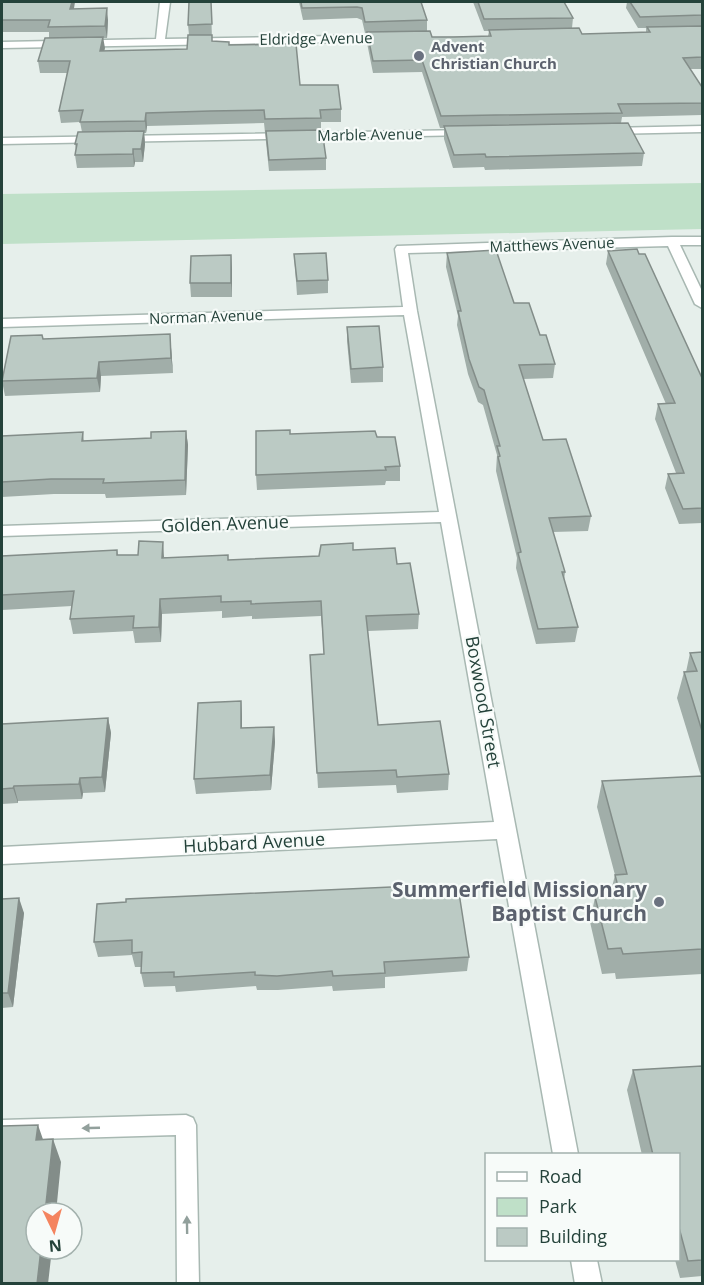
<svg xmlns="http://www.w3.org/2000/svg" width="704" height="1285" viewBox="0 0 704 1285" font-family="'Open Sans',sans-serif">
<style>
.green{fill:#bfe0c8}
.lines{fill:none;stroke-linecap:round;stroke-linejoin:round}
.service-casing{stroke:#a8b8b2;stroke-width:3}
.minor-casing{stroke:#a8b8b2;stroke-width:3}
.service{fill:#fff;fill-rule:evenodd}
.minor{fill:#fff;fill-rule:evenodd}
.wall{fill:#a1aea9}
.shaded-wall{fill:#838d89}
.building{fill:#bbcac4;stroke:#838d89;stroke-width:1.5}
.oneway{fill:#92a09c}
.worship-dot{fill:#6b7280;stroke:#f7fbf9;stroke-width:2}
.labels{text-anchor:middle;stroke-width:4.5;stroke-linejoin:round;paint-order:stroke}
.far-street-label{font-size:15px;fill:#24423a;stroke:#f7fbf9}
.far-worship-label{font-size:15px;font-weight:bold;fill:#5b616d;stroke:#f7fbf9;text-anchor:start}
.street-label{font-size:18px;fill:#24423a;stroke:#f7fbf9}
.near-worship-label{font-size:21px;font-weight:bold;fill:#5b616d;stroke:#f7fbf9;text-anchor:end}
</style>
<rect width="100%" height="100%" fill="#e6efeb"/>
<!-- green -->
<path class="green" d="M702,183V229L2,244V194Z"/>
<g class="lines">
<!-- service casing -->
<g class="service-casing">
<path id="service" d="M186,1115L193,1118L196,1125L199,1284H177L176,1135L2,1140V1120Z"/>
</g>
<!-- minor casing -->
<g class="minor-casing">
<path id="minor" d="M160,2H170L165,39L392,35L397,38L392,41L2,48V42L156,39Z
M702,126V132L608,134L603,131L608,128Z
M467,130L472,133L471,135L2,144V138Z
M672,237H702V245H680L702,291V308L695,304L668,246L408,253L417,311L578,1154H553L497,839L2,864V847L494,822L441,522L2,536V526L439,512L404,315L2,327V319L403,307L395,249L397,246Z
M571,1260H597L602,1284H575Z"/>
</g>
<!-- service -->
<use href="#service" class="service"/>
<!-- minor -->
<use href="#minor" class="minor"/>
</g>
<!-- wall -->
<path class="wall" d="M2,2L74,9L108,20L107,38H103L104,51L187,49L189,35L188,25L211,2L212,41L229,45L341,109V122H321V130L326,158V170L269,171L264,123L147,126L146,133H144L145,144L143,162H135L134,167L77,168L75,155L76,150L75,144L82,132L80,122L61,123L59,111L67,73H40L38,61L49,38V32H2Z
M299,2H421L427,20V31L432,37L488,36L489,31H484L473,2H564L573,18L572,28L582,34L646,33V28H638L626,8L627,2H702V69H690L702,87V115L622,117L621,123L644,153L642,166L485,170L484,167L453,168L444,139V128H440L422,72L373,73L367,43V33H365L362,20L357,18L303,20Z
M608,251L702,378V523L679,524L665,488L668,474L676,473L655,419L658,404H666L606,264Z
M447,253L514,303L540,335L555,364L553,378L523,379L543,440L591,516L588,531L553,532L565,572L564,581L578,627L575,642L536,644L516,568L517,558L496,471L497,455L483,405L478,402L468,374L457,325L458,316L446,267Z
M294,254L328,280V293L297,295Z
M231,255L232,297H191L190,283Z
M347,327L383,367V382L351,383L347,341Z
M170,334L173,373L101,376L100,392L5,396L2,381L43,339Z
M186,431L188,445L186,495L106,498L105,494H54L2,497V436L83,432L84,441L151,438Z
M290,434L377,437L400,466V481H386L385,485L257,490L256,475Z
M117,550L118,555L228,560L319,556L353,550L397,564L419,614L418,629L368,631L378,725L449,774L448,790L397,793L396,785L318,788L310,655L324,654L321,616L252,619V616L222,618V611L162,614L161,642L135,643L133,631L73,634L70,619L72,606L2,610V556Z
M702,652V974L616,979L615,973L602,974L590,922L595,897L607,896L608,891H611L615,875L597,807L602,781L701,776L677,698L684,672H686L690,653Z
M241,701L242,728L274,727L275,742L271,790L196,794L194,779Z
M108,718L111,733L105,792L83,793L82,799L18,801V803L2,804V724Z
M437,895L469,957L467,971L385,977V988L333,991L332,986L278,990H257L256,986L176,992L175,986L144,987L141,973V967H135L132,955L98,957L94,942Z
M2,899L24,913L13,1007L2,1008Z
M702,1066V1276L680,1278L675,1260H678V1155H642L627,1090L633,1070Z"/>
<!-- shaded-wall -->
<path class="shaded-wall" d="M72,2H75L72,21L70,9Z
M107,8L108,20L107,38L105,26Z
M103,37L105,48L102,63L100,51Z
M146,113L147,126L146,133L145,121Z
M144,131L145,144L143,162L141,149Z
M133,149L135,162L134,167L133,154Z
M231,255L232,269V297L231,283Z
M170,334L171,348L173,373L171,358Z
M99,362L101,376L100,392L97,378Z
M186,431L188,445L186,495L185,480Z
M163,542L164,557L162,558Z
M160,599L162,614L161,642L159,627Z
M241,701L242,717V744L241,728Z
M108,718L111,733L105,792L102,777Z
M274,727L275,742L271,790L270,775Z
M80,778L83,793L82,799L79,784Z
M14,786L18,801V803L13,788Z
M19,898L24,913L13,1007L8,993Z
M38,1125L46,1148L36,1140Z
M53,1139L61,1162L56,1213H45Z
M41,1249H52L48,1284H37Z"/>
<!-- building -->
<path class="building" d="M2,2H72L70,9L107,8L105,26L48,27L50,20H2Z
M189,2H211L212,24L188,25Z
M301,2H421L427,20L365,22L362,8L357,7L302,8Z
M478,2H564L573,18L484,19Z
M630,2H702V15L640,17Z
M702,26V57L683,58L702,87V103L618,104L622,113L441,116L422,60L373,61L367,32L430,31L432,37H454L491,36L489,30L579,28L582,34L650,32L647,27Z
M188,35H212V41L229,42V45L296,44L300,85H338L341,109L320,110L321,118L265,119L264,110L210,111L146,113L145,121L80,122L83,110L59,111L70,61H38L45,38L103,37L100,51L187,49Z
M628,123L644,153L486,157L485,154L454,155L444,126Z
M322,130L326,158L269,160L266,131Z
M144,131L141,149H133V154L75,155L77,144H75L78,132Z
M637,249L639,254H645L702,378V508L683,509L668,474L684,473L658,404L675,403L608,251Z
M496,250L514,303H529L540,335H546L555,364L519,365L543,440L566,439L591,516L549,518L565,572H562L578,627L538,629L518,553L521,552L498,457L500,456L497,446H500L484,390L479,387L469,359L458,311H461L447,253Z
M326,253L328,280L297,281L294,254Z
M231,255V283H190L191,256Z
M379,326L383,367L351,369L347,327Z
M170,334L171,358L99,362L97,378L2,381L11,336L42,335L43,339Z
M290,430V434L375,431L377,437H395L400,466L385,467L386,470L256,475V431Z
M186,431L185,480L103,483L104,479H51L2,482V436L83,432L82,441L151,438V432Z
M139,541L163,542L162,558L228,555V560L319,556L321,545L353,543V550L395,548L397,564L410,563L419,614L366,616L378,725L440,721L449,774L397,777L396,770L317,773L310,655L324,654L321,601L251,604V601L221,602V596L160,599L159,627L133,628L134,616L70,619L74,591L2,595V556L117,550V555H138Z
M702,652V731L684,672L697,671L690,653Z
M241,701V728L274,727L270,775L194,779L198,703Z
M108,718L102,777L80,778L79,784L14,786L13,788L2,789V724Z
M702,776V949L623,954L621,948L608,949L595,897L610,896L608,891L619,890L615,875L627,874L602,781Z
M435,885L437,895L459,893L469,957L384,962L385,973L333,976L332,971L277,976L255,975V972L174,977V972L141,973L142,952L132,953V940L94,942L97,904L126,902V899Z
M19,898L8,993H2V899Z
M702,1066V1260L688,1261L678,1224V1155H653L633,1070Z
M38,1125L36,1140L53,1139L45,1213H36V1249H41L37,1284H2V1126Z"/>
<!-- one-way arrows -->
<defs><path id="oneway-solid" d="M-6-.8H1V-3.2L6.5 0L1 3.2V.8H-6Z" transform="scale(1.5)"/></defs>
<g class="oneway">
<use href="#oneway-solid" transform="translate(91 1128) rotate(178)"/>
<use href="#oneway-solid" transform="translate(187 1225) rotate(-91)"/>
</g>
<!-- markers -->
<g class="worship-dot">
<circle cx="419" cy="56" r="6"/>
<circle cx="659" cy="902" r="6"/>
</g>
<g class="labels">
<!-- far-street labels -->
<g class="far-street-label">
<text transform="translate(316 39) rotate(-1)" y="5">Eldridge Avenue</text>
<text transform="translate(370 135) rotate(-1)" y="5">Marble Avenue</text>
<text transform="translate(552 245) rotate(-2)" y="5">Matthews Avenue</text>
<text transform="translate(206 317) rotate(-2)" y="5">Norman Avenue</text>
</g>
<!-- far-worship labels -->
<g class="far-worship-label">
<text x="431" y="52">Advent<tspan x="431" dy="17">Christian Church</tspan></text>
</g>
<!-- street labels -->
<g class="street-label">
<text transform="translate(225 524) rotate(-2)" y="6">Golden Avenue</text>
<text transform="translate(483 702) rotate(80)" y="6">Boxwood Street</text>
<text transform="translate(254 843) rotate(-3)" y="6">Hubbard Avenue</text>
</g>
<!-- near-worship labels -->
<g class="near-worship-label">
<text x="647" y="897">Summerfield Missionary<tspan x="647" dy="24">Baptist Church</tspan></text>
</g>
</g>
<!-- border -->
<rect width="704" height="1285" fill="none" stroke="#24423a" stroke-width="6"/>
<!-- legend -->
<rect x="485" y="1153" width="195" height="108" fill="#f7fbf9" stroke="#a3b1ad" stroke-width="1.5"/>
<rect x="497" y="1172" width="30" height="9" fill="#ffffff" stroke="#a3b1ad" stroke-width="1.5"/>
<text x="539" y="1183" font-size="18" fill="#24423a">Road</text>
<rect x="497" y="1198" width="30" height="18" fill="#bfe0c8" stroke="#a3b1ad" stroke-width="1.5"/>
<text x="539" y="1213" font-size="18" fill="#24423a">Park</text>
<rect x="497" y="1228" width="30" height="18" fill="#bbcac4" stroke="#a3b1ad" stroke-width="1.5"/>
<text x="539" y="1243" font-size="18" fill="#24423a">Building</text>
<!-- north arrow -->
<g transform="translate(54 1231) rotate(175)"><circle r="28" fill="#f7fbf9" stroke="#a3b1ad" stroke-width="1.5"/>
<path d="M0-4.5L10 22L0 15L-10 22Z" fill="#f4845f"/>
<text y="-9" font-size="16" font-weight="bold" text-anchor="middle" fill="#24423a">N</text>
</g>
</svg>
